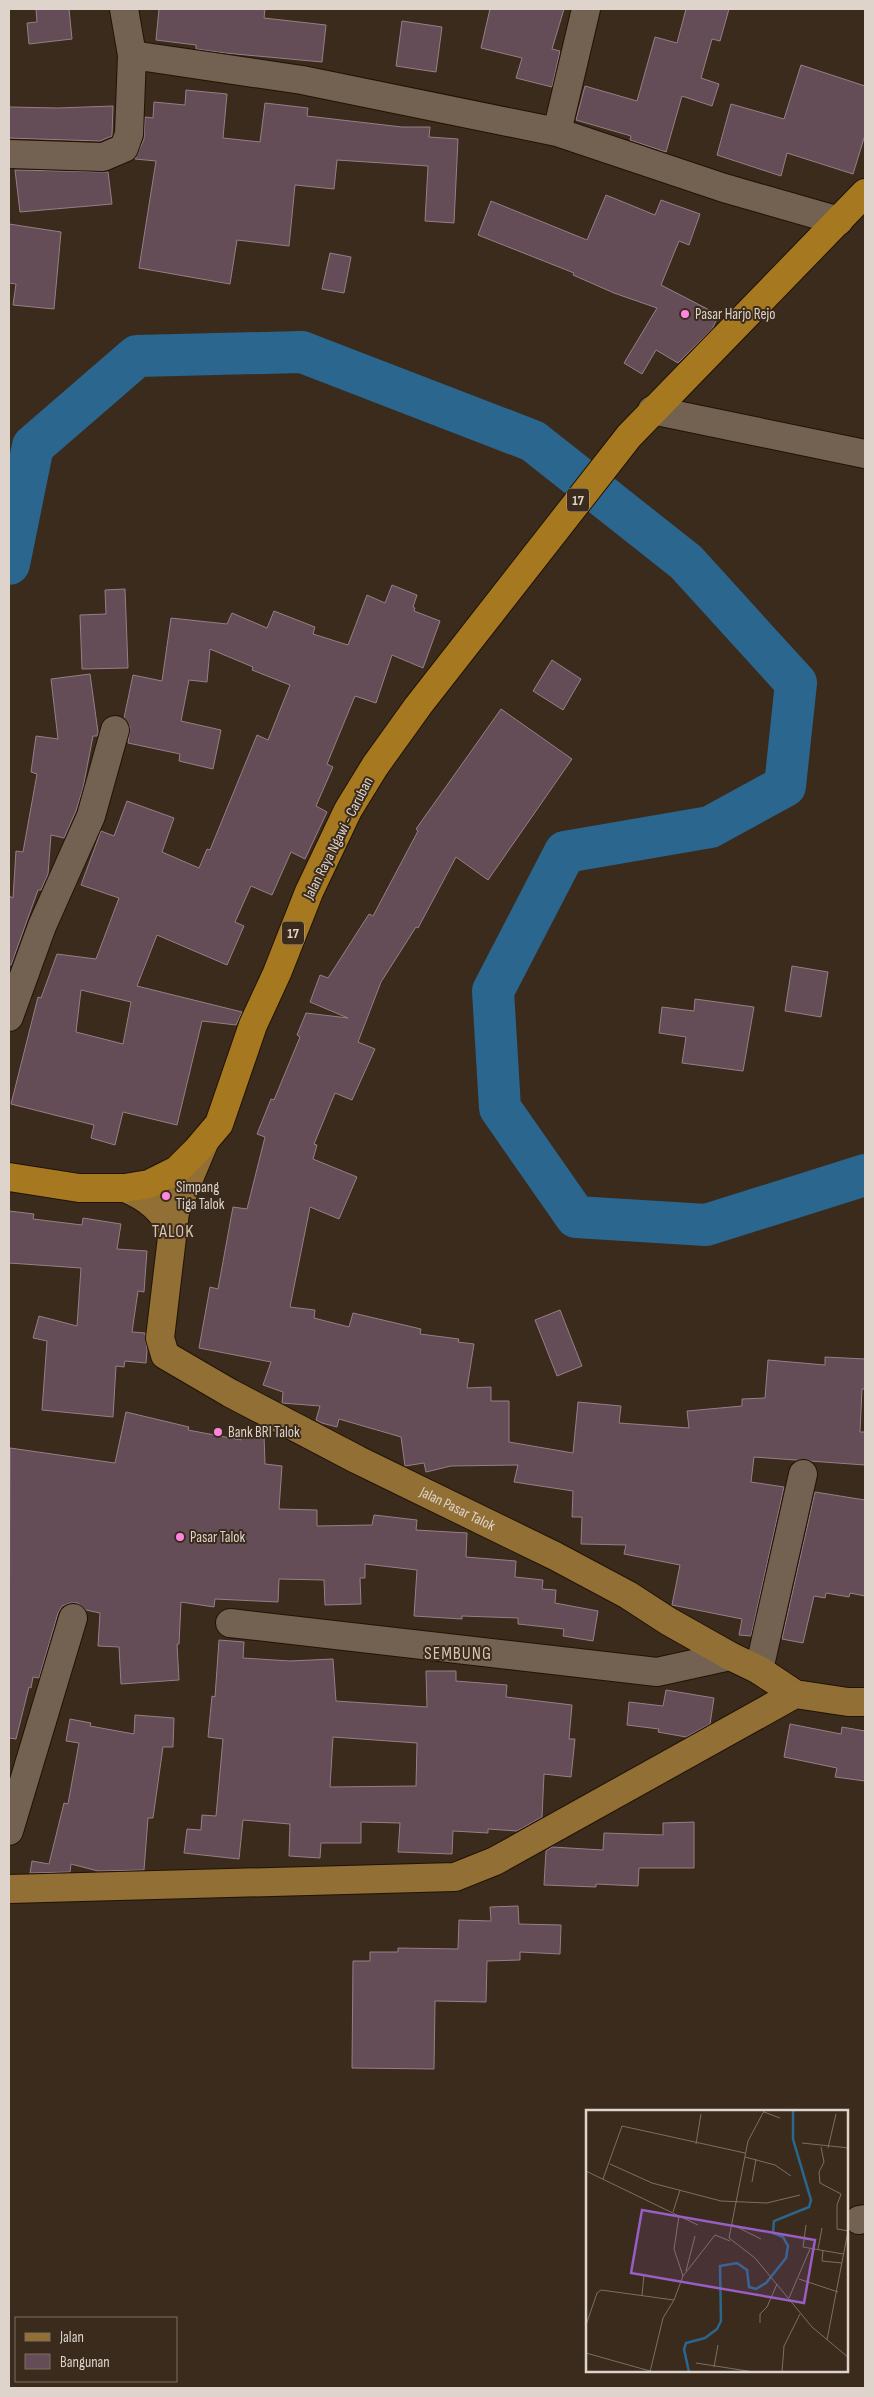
<svg xmlns="http://www.w3.org/2000/svg" width="874" height="2397" viewBox="0 0 874 2397" font-family="'Sofia Sans Condensed',sans-serif">
<style>
.lines{fill:none;stroke-linecap:round;stroke-linejoin:round}
.river{stroke:#2b668f;stroke-width:42}
.building{fill:#644d56;stroke:#977e87;fill-rule:evenodd}
.minor-casing{stroke:#211305;stroke-width:30}
.major-casing{stroke:#211305;stroke-width:30}
.highway-casing{stroke:#211305;stroke-width:30}
.minor{stroke:#736151;stroke-width:28}
.major{stroke:#926f34;stroke-width:28}
.highway{stroke:#a67920;stroke-width:28}
.poi-dot{fill:#fe86e1;stroke:#3a2b1c;stroke-width:2}
.labels{text-anchor:middle;stroke-width:4;stroke-linejoin:round;paint-order:stroke}
.shield{fill:#3a2b1c;stroke:#ada196;stroke-width:1}
.shield-label{font-size:14px;font-weight:bold;fill:#ded4cb}
.poi-label{font-size:15px;fill:#ded4cb;stroke:#3a2b1c;text-anchor:start}
.street-label{font-size:15px;fill:#ded4cb;stroke:#3a2b1c}
.quarter-label{font-size:18px;letter-spacing:1px;fill:#d9c5b3;stroke:#3a2b1c}
.inset-river{fill:none;stroke:#2b668f;stroke-width:2.5}
.inset-road{fill:none;stroke:#7c6f62;stroke-width:1}
.view{fill:#995ec3;fill-opacity:0.15;stroke:#995ec3;stroke-width:2.5}
.inset-edge{fill:none;stroke:#ded4cb;stroke-width:2.5}
</style>
<rect width="100%" height="100%" fill="#3a2b1c"/>
<g class="lines">
<!-- river -->
<path class="river" d="M9,564L33,446L137,356L302,352L533,441L686,562L796,683L785,786L710,827L565,852L493,991L500,1108L576,1217L706,1225L865,1175"/>
</g>
<!-- building -->
<path class="building" d="M36,9H69L72,39L29,44L27,23L37,22Z
M159,9H265L264,18L326,25L322,62L225,53L196,49V45L156,40Z
M490,9H564L552,49L560,51L552,87L516,78L522,58L481,48Z
M686,9H729L720,41L712,39L701,78L719,84L712,106L682,96L666,152L630,140L631,136L576,120L585,86L637,101L655,37L677,43Z
M402,21L442,27L436,72L396,66Z
M801,65L865,86V135L853,174L787,153L781,176L717,155L731,104L784,119Z
M186,90L227,94L223,138L260,142L265,103L308,108L307,116L402,127H430L429,137L458,139L454,223L425,221L428,166L337,160L334,189L295,185L289,246L237,240L230,284L139,268L156,161L135,159L144,139L145,117L153,118L154,102L185,105Z
M113,106L112,136L100,141L9,138V107L58,108Z
M15,170L108,172L112,204L20,212Z
M606,195L655,215L661,200L700,214L689,245L679,241L661,285L719,315L712,329L678,363L656,350L642,374L624,363L657,308L614,293L573,275L574,273L478,235L491,201L587,240Z
M9,224L61,232L54,309L13,305L16,284L9,283Z
M330,253L351,257L344,293L322,289Z
M392,585L417,595L413,607L415,608L414,611L440,621L423,668L392,655L376,703L355,696L327,764L333,767L316,806L327,812L305,859L291,852L272,895L251,886L235,922L244,926L227,965L157,935L137,986L242,1012L236,1025L202,1021L177,1125L123,1112L115,1145L91,1138L94,1125L11,1104L38,997L41,998L57,954L96,959L119,898L81,885L101,831L114,836L127,801L174,818L162,852L199,868L207,849L210,850L257,735L268,740L290,685L252,670L253,667L210,649L207,682L189,680L181,721L221,730L213,769L179,761L180,754L128,743L130,727L124,718L133,675L162,681L171,618L227,624L232,613L267,628L274,611L315,627L313,634L348,645L367,595L385,603ZM81,990L131,1002L123,1044L76,1032Z
M125,589L128,668L82,669L80,615L106,614L105,590Z
M552,660L581,679L563,710L533,691Z
M90,674L98,732L97,736H93L83,788L76,811L64,838L51,835L48,874L41,890H38L11,965H9V896L13,898L16,851L23,852L37,774L31,772L36,736L58,739L51,679Z
M501,709L572,759L488,880L456,857L418,928L416,927L381,982L358,1042L375,1049L352,1100L335,1093L314,1144L317,1145L313,1159L357,1177L339,1219L310,1207L290,1307L315,1310L314,1318L349,1327L353,1313L421,1329L420,1334L459,1339L458,1342L474,1344L467,1388L491,1387V1401H509V1442L573,1453L578,1402L621,1406L619,1423L689,1428L687,1411L742,1406V1399L765,1398L768,1360L825,1365V1357L865,1359V1389H862L860,1432H865V1465L754,1457L751,1482L784,1487L751,1636L739,1635L742,1619L672,1605L680,1565L624,1554L626,1545L581,1544L582,1517H572L573,1491L514,1482L518,1465L451,1466L426,1472L424,1463L405,1466L401,1437L339,1419L337,1427L322,1423L316,1420L320,1406L282,1403L283,1392L263,1385L271,1362L199,1348L210,1287L218,1289L233,1207L247,1209L265,1137L257,1134L271,1099L274,1100L300,1037L297,1035L306,1013L348,1018L310,1002L320,975L328,978L369,914L373,916L418,831L416,829Z
M792,966L828,972L821,1017L785,1011Z
M695,999L754,1007L743,1071L682,1063L686,1037L659,1033L662,1007L694,1011Z
M9,1211L34,1214L33,1219L82,1225L83,1218L121,1224L117,1249L147,1251L144,1292L138,1291L132,1332L145,1333L147,1350L146,1363L125,1361L124,1367L116,1366L113,1417L42,1410L47,1341L33,1338L39,1316L77,1326L81,1268L9,1263Z
M560,1310L582,1366L557,1376L535,1320Z
M126,1412L189,1427L188,1430L241,1440L240,1435H264L265,1464L282,1466L279,1509L317,1510V1526L372,1525L374,1515L417,1520L416,1530L467,1533L466,1557L516,1561L515,1577L543,1580L542,1589L556,1590L555,1603L598,1611L593,1641L563,1636L564,1629L518,1624V1618L462,1616V1619L414,1616L417,1570L365,1564V1578H360L361,1604L325,1605L324,1580L279,1579L278,1602L215,1599L214,1607L181,1602L179,1644H177L179,1680L121,1684L119,1647L98,1646L100,1613L86,1610L78,1603H70L62,1606L58,1613L39,1678L33,1677L31,1688L29,1687L16,1739L9,1738L10,1448L115,1463Z
M815,1492L865,1500V1596L850,1593L849,1597L826,1593L825,1598L814,1596L803,1643L782,1639Z
M219,1640L244,1642L243,1658L290,1661L333,1659L336,1701L427,1707L426,1671H456V1681L507,1685L506,1697L572,1705L569,1739H575L571,1777L544,1774L542,1817L517,1831L488,1829V1833L453,1831L452,1854L398,1852L400,1823L361,1822V1843H321L320,1858L289,1856L290,1824L243,1820L239,1859L184,1853L187,1829L201,1830L202,1815L216,1816L223,1739L208,1737L212,1696L215,1697ZM333,1737L417,1743L416,1786L330,1787Z
M666,1690L714,1698L710,1724L686,1737L658,1732L659,1729L627,1725L629,1702L663,1706Z
M135,1715L174,1718L173,1747H163L153,1818H148L144,1870L98,1871L71,1864L70,1872L30,1873L32,1861L49,1864L64,1803L68,1804L79,1743L66,1741L70,1719L91,1723L90,1726L134,1734Z
M790,1724L841,1734L842,1727L865,1731V1781L835,1777L837,1768L784,1757Z
M694,1822V1868H639L638,1886L596,1884V1887L544,1885L546,1851L552,1847L603,1850L604,1833L663,1835V1823Z
M518,1906L519,1924L561,1925L560,1954L520,1952V1960L487,1961L486,2002L435,2001L434,2069L352,2068L353,1961H370V1952H398V1948L458,1949L459,1920L491,1921L490,1907Z"/>
<g class="lines">
<!-- minor casing -->
<g class="minor-casing">
<path id="minor" d="M132,55L302,80L557,132L724,188L839,221
M557,132L586,9
M9,154L103,157L124,148L129,134L132,55L124,9
M652,410L865,454
M9,1017L42,926L91,816L115,730
M230,1623L657,1672L730,1656
M759,1670L803,1474
M9,1831L73,1618
M859,2220L865,2219"/>
</g>
<!-- major casing -->
<g class="major-casing">
<g id="major">
<path id="s1" d="M204,1143L175,1212L160,1338L165,1355L230,1393L358,1460L555,1556L628,1595L668,1621L730,1656L759,1670L795,1694L848,1702H865"/>
<path d="M125,1188C147,1197 162,1209 173,1231"/>
<path d="M9,1889L455,1877L495,1861L795,1694"/>
</g>
</g>
<!-- highway casing -->
<g class="highway-casing">
<path id="highway" d="M9,1177L79,1188H125L149,1184L177,1170L196,1151L219,1124L253,1025L277,973L309,892L348,810L375,766L418,706L629,436L865,193"/>
</g>
<!-- minor -->
<use href="#minor" class="minor"/>
<!-- major -->
<use href="#major" class="major"/>
<!-- highway -->
<use href="#highway" class="highway"/>
</g>
<!-- markers -->
<g class="poi-dot">
<circle cx="685" cy="314" r="5"/>
<circle cx="166" cy="1196" r="5"/>
<circle cx="218" cy="1432" r="5"/>
<circle cx="180" cy="1537" r="5"/>
</g>
<g class="labels">
<!-- shield labels -->
<g class="shield">
<rect x="567" y="488.5" width="22" height="23" rx="4"/>
<rect x="282" y="921.5" width="22" height="23" rx="4"/>
</g>
<g class="shield-label">
<text x="578" y="505">17</text>
<text x="293" y="938">17</text>
</g>
<!-- poi labels -->
<g class="poi-label">
<text x="695" y="319">Pasar Harjo Rejo</text>
<text x="176" y="1192">Simpang<tspan x="176" dy="17">Tiga Talok</tspan></text>
<text x="228" y="1437">Bank BRI Talok</text>
<text x="190" y="1542">Pasar Talok</text>
</g>
<!-- street labels -->
<g class="street-label">
<text transform="translate(338 838) rotate(-63)" y="5">Jalan Raya Ngawi - Caruban</text>
<text dy="5" stroke="none"><textPath href="#s1" startOffset="550">Jalan Pasar Talok</textPath></text>
</g>
<!-- quarter labels -->
<g class="quarter-label">
<text x="173" y="1237">TALOK</text>
<text x="458" y="1659">SEMBUNG</text>
</g>
</g>
<!-- overview -->
<g transform="translate(586 2110)">
<rect width="262" height="262" fill="#3a2b1c"/>
<path class="inset-river" d="M103,262L98,239L100,233L119,228L131,219L135,211L134,156L151,153L161,160L163,177L170,179L180,173L200,148L202,136L197,127L187,123L188,111L223,97L225,90L207,29V1"/>
<path class="inset-road" d="M178,1L162,31L143,128L169,148L226,217L263,248M178,2L194,8M216,33L263,38M110,34L115,4M235,37L238,52L233,62L234,73L255,84L251,95V119L263,121M242,38L250,4M159,47L189,55L205,66M24,54L66,73L135,91L181,93L214,85M0,61L93,106L88,139L97,166M17,69L36,16L159,43M166,72L170,49M87,102L94,80M93,106L112,115M145,114L175,129M220,115L217,137L257,144M232,139L236,118M237,140L236,151L256,153M100,161L109,126M213,169L252,182M56,186L58,164M203,188L224,139M174,213V204L181,197L191,174M0,215L11,183L15,180L88,190L97,166L129,125L144,131M241,230L262,121M0,243L64,261M110,253L168,262M128,257L132,235M64,262L77,208L88,190M196,262L198,236L214,204"/>
<path class="view" d="M56,100L229,130L218,193L45,163Z"/>
<rect width="262" height="262" class="inset-edge"/>
</g>
<!-- border -->
<rect width="874" height="2397" fill="none" stroke="#ded4cb" stroke-width="20"/>
<!-- legend -->
<rect x="15" y="2317" width="162" height="65" fill="#3a2b1c" stroke="#7c6f62"/>
<rect x="25" y="2333" width="25" height="8" fill="#926f34" stroke="#7c6f62"/>
<text x="60" y="2342" font-size="15" fill="#ded4cb">Jalan</text>
<rect x="25" y="2354" width="25" height="15" fill="#644d56" stroke="#7c6f62"/>
<text x="60" y="2367" font-size="15" fill="#ded4cb">Bangunan</text>
</svg>
